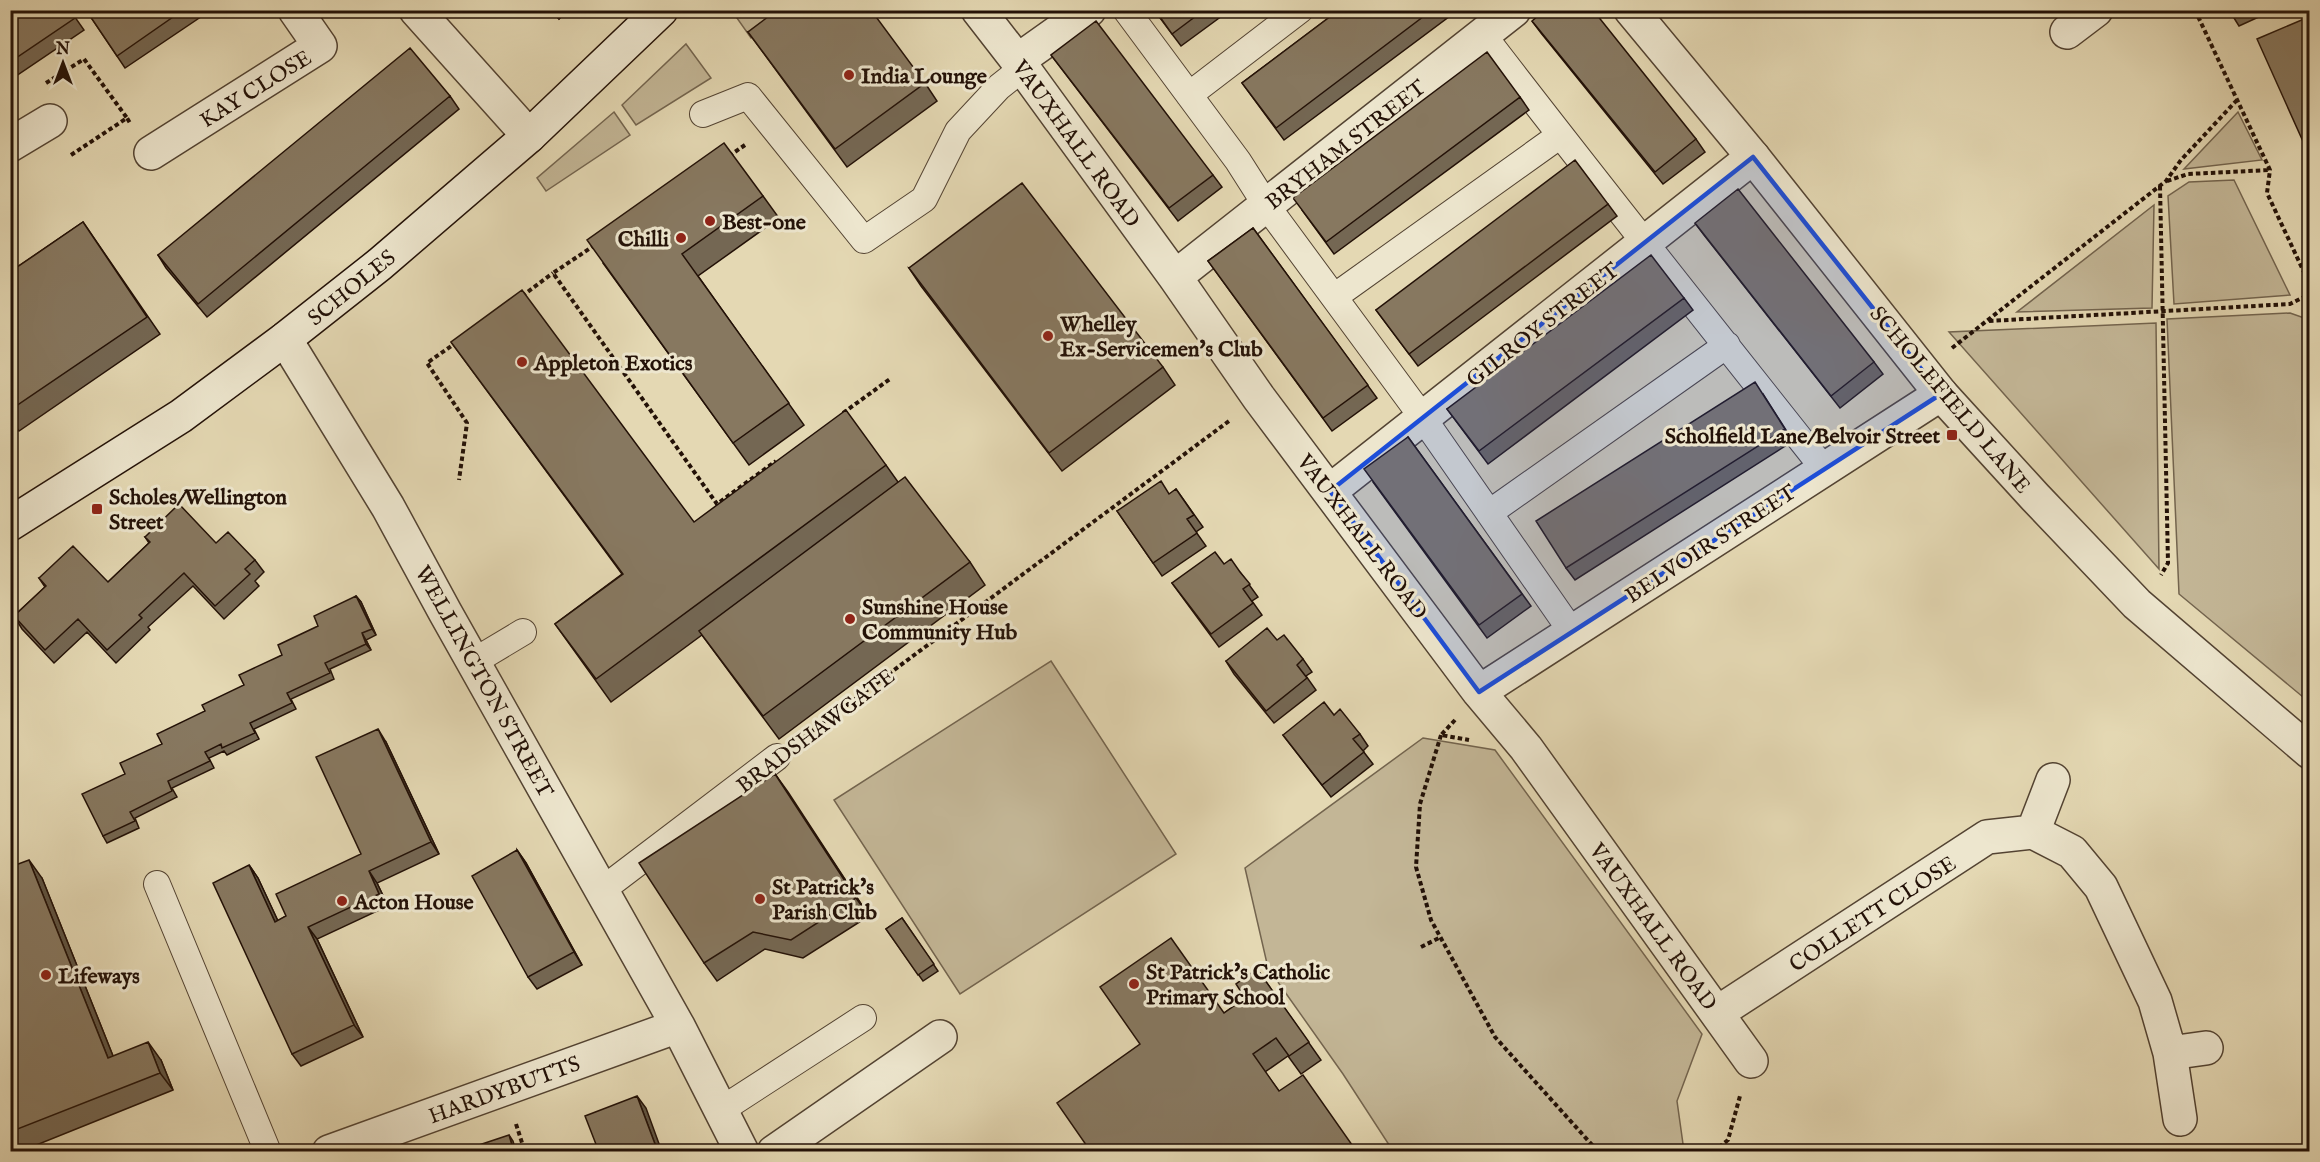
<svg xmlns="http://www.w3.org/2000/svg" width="2320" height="1162" viewBox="0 0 2320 1162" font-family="'IM FELL English',serif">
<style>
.green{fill:#c3b696;stroke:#73644e;stroke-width:1.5}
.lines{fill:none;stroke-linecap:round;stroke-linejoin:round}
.service-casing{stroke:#534332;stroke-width:28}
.minor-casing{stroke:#534332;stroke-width:36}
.tertiary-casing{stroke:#534332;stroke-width:36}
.secondary-casing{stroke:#231107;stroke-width:36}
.path{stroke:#231107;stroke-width:4;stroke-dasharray:4.5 3;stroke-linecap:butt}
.service{stroke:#ede6ce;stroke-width:26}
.minor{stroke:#ede6ce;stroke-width:33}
.tertiary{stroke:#ede6ce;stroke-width:33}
.secondary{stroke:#ede6ce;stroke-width:33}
.wall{fill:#746753;stroke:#231107;stroke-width:1.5}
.shaded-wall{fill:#5e5443;stroke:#231107;stroke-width:1.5}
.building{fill:#877860;stroke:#231107;stroke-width:1.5}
.marked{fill:#1d4ed8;fill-opacity:0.2;stroke:#1d4ed8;stroke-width:4.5;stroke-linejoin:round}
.poi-dot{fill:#8f2418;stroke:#ede6ce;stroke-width:2}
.labels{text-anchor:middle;stroke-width:6;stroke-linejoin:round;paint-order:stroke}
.poi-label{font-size:22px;font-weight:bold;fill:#231107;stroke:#ede6ce;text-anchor:start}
.street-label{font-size:22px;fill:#231107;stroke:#ede6ce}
</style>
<rect width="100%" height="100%" fill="#e4d8b3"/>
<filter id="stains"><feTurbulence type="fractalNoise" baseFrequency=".00333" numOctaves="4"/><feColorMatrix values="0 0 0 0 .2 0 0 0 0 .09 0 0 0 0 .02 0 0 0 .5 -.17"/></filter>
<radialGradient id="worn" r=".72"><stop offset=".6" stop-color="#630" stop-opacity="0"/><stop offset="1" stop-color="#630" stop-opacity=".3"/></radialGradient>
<!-- green -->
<path class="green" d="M732,11H786L751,38Z
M686,44L711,78L636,125L622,105Z
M614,112L630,135L546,191L537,178Z
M2238,112L2262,160L2184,169Z
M2234,180L2290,295L2174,304L2168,196L2189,182Z
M2154,205L2152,308L2017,312Z
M2290,313L2310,320L2309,702L2179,594L2167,319Z
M2156,323L2159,569L1949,332Z
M1051,661L1176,854L960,994L834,800Z
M1423,738L1495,750L1702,1034L1677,1101L1684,1151H1393L1343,1074L1268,968L1245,868Z"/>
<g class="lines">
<!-- service casing -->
<g class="service-casing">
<path id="service" d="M1126,10L1238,161L1266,205L1423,418L1572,632
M1483,35C1595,181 1710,325 1824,469
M1189,95L1300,10
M703,114L748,96L864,240L924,199L958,131L999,87L1023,68
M1334,297L1559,136
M1489,513L1727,345
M473,662L523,632
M157,884L268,1152
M602,890L777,757
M721,1110L863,1018"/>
</g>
<!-- minor casing -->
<g class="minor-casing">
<path id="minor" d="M416,10L529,136
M978,10L1023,68L1175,277L1259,398L1479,692L1526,748L1751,1061
M2067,32L2096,10
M1017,61L1089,10
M10,145L50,121
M151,153L320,46L295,10
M1175,277L1514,10
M285,339L388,507L445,612L678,1026L742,1152
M1330,491L1753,157
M1479,692L1941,394
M2033,832L2053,780
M1717,1013L1987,837L2033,832L2072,852L2101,887L2155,1001L2170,1053L2180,1119
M2170,1053L2206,1048
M329,1152L678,1026
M774,1152L940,1037"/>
</g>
<!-- tertiary casing -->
<g class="tertiary-casing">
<path id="tertiary" d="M1631,10L1753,157L1941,394L2035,497L2137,604L2310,752"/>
</g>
<!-- secondary casing -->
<g class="secondary-casing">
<path id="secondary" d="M10,524L181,416L285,339L380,264L529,136L661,10"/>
</g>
<!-- path -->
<path class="path" d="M2195,10L2270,170L2267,193L2310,285
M46,83L84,59L127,118
M71,155L127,118L130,123
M729,156L745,145
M2167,181L2188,174L2270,170
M2160,186L2168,563L2161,575
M595,245L553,273L717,504L776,461
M522,296L553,273
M1989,321L2290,304L2310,294
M457,342L427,363L467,423L459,480
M1952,348L2166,181L2181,160L2237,100
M843,413L890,379
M1455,720L1441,735L1469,740
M1441,735L1420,804L1416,867L1431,920L1495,1037L1593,1146L1594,1152
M804,737L1229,421
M1421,947L1439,938
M516,1124L525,1152
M1713,1152L1728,1140L1740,1096"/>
<!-- service -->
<use href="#service" class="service"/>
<!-- minor -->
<use href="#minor" class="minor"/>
<!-- tertiary -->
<use href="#tertiary" class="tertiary"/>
<!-- secondary -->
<use href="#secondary" class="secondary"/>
</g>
<!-- wall -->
<path class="wall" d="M10,10H70L84,30L10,80Z
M86,10H211L125,68Z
M549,10H567L559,19Z
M1154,10H1230L1181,46Z
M1339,10H1452L1454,13L1284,140L1242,83Z
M2229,10H2274L2239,26Z
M1532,21L1696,139L1705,152L1663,184L1541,33Z
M748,32L925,83L937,101L847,167Z
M1051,55L1213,175L1222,187L1178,221Z
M450,96L459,109L207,317L166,268L158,255Z
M1520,97L1529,110L1334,254L1302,210Z
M763,196L779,218L698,276L804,425L749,465L603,263Z
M1608,204L1617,216L1418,366L1376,310Z
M83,222L160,334L19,431L10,419V272Z
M1695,223L1874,362L1883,374L1840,408L1704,235Z
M1253,228L1377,398L1332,431L1208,261Z
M909,268L1163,367L1175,385L1062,471L921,286Z
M1684,298L1693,310L1488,464L1447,409Z
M451,342L694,522L886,465L898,482L970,562L985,585L779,739L702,635L611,702L555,624L622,574Z
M1763,394L1793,441L1575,580L1566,568Z
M1408,437L1531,606L1487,638L1373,482Z
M1176,489L1203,527L1196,532L1206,546L1162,576L1117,511L1170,494Z
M145,537L216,543L255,560L264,572L255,581L259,586L224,619L193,586L148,627L150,630L116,663L87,632L54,663L22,629L14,616L45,587L39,578L108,582L149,543Z
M1224,564L1240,572L1258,597L1252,601L1262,615L1219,647L1172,583Z
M356,596L361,602L376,635L366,640L371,650L330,669L334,679L291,699L296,709L254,729L259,739L227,755L224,751L209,758L214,768L172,788L177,797L135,818L139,828L107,843L103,836L125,774L205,711L244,685Z
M1277,640L1303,659L1312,672L1306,676L1316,690L1274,723L1234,674L1226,661Z
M10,692L17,700L10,706Z
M1334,715L1360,734L1368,746L1363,751L1373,764L1331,797L1283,735Z
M386,742L439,854L377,883L388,906L317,939L363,1037L301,1066L292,1054L249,865L258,878L278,921L286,916L361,854Z
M775,774L869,916L803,958L765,949L717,981L704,963Z
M517,850L526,863L582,965L537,989L528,977Z
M10,867L42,878L113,1056L161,1060L173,1090L19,1152H10Z
M902,918L938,971L923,981L886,929Z
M1257,969L1321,1060L1301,1074L1288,1056L1265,1072L1279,1091L1091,1152L1224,1013L1245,998Z"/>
<!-- shaded-wall -->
<path class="shaded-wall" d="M553,10H567L559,19Z
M356,596L361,602L376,635L372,629Z
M362,633L366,640L371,650L366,644Z
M378,729L386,742L439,854L431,842Z
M775,774L788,792L869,916L856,898Z
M517,850L526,863L582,965L574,952Z
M29,860L42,878L121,1076L108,1058Z
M249,865L258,878L284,934L275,922Z
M369,871L377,883L388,906L379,894Z
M308,927L317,939L363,1037L354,1025Z
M148,1042L161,1060L173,1090L160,1073Z
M637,1096L646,1108L662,1152H658Z
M509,1135L513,1141L516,1152H514Z"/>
<!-- building -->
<path class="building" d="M10,10H70L75,18L10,62Z
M86,10H183L117,56Z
M777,10H871L925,83L835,149L748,32Z
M1155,10H1204L1172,34Z
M1339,10H1432L1276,128L1242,83Z
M1545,10H1593L1696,139L1655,172L1532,21Z
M2304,19L2310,32V157L2257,39Z
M1096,21L1213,175L1169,208L1051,55Z
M410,48L450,96L198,304L158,255Z
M1487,52L1520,97L1326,242L1293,198Z
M724,143L763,196L682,254L789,403L733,443L587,240Z
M1575,160L1608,204L1409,354L1376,310Z
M1022,183L1163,367L1049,453L909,268Z
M1738,189L1874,362L1831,396L1695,223Z
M83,222L147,317L10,410V272Z
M1253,228L1368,385L1323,418L1208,261Z
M1651,255L1684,298L1479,451L1447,409Z
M522,290L694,522L846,410L886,465L596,679L555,624L623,574L451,342Z
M1755,382L1785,429L1566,568L1536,521Z
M1408,437L1522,594L1479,625L1364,469Z
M905,477L970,562L763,716L699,631Z
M1161,481L1169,494L1176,489L1194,515L1187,519L1197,533L1153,563L1117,511Z
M179,504L216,543L228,532L255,560L245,569L250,574L215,606L184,573L139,615L142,618L107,650L78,619L45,650L14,616L46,586L39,578L73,546L108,582L150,542L145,537Z
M1215,552L1224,564L1231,559L1240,572L1250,584L1243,589L1253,603L1211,634L1172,583Z
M356,596L372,629L362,633L366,644L325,663L330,673L287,693L292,703L250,723L255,733L222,748L221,744L205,752L210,761L168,781L172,791L130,812L135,821L103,836L82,794L125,774L120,763L162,744L157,734L205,711L202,705L244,685L239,675L282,655L278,645L318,626L314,616Z
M1267,628L1277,640L1284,635L1303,659L1297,665L1307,678L1266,711L1226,661Z
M1324,702L1334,715L1340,709L1360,734L1353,739L1364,752L1322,785L1283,735Z
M378,729L431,842L369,871L379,894L308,927L354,1025L292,1054L213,883L249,865L275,922L286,916L276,894L361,854L316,757Z
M775,774L856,898L791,940L753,932L704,963L639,863Z
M517,850L574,952L528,977L472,876Z
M29,860L108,1058L148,1042L160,1073L10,1132V867Z
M902,918L934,964L918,975L886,929Z
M1171,938L1224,1013L1245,998L1236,984L1257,969L1309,1042L1289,1056L1276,1038L1253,1054L1279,1091L1303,1075L1357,1152H1091L1057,1103L1140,1044L1100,987Z
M637,1096L658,1152H599L585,1116Z
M509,1135L514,1152H458Z"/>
<!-- marked area -->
<path class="marked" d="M1753,157L1941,394L1479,692L1330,491Z"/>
<!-- markers -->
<g class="poi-dot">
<circle cx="849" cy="75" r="6"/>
<circle cx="710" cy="221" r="6"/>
<circle cx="681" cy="238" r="6"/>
<circle cx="1048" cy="336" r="6"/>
<circle cx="522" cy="362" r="6"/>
<rect x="1946" y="429" width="12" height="12" rx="3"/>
<rect x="91" y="503" width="12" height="12" rx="3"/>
<circle cx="850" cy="619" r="6"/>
<circle cx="760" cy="899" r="6"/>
<circle cx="342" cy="901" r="6"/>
<circle cx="46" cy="975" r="6"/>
<circle cx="1134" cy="984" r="6"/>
</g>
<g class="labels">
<!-- poi labels -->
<g class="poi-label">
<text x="861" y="83">India Lounge</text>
<text x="722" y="229">Best-one</text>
<text x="669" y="246" text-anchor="end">Chilli</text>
<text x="1060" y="331">Whelley<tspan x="1060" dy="25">Ex-Servicemen's Club</tspan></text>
<text x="534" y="370">Appleton Exotics</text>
<text x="1940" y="443" text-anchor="end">Scholfield Lane/Belvoir Street</text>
<text x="109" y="504">Scholes/Wellington<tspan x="109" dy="25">Street</tspan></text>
<text x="862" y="614">Sunshine House<tspan x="862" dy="25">Community Hub</tspan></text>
<text x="772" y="894">St Patrick's<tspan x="772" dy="25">Parish Club</tspan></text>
<text x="354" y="909">Acton House</text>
<text x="1146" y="979">St Patrick's Catholic<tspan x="1146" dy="25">Primary School</tspan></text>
<text x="58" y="983">Lifeways</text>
</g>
<!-- street labels -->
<g class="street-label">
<text transform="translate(255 88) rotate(-32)" y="8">KAY CLOSE</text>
<text transform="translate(1077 143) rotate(54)" y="8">VAUXHALL ROAD</text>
<text transform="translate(1345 144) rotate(-38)" y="8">BRYHAM STREET</text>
<text transform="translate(351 287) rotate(-39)" y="8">SCHOLES</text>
<text transform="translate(1542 324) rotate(-38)" y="8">GILROY STREET</text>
<text transform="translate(1951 399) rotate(50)" y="8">SCHOLEFIELD LANE</text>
<text transform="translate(1363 536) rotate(53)" y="8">VAUXHALL ROAD</text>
<text transform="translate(1710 543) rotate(-33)" y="8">BELVOIR STREET</text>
<text transform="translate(485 681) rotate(61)" y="8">WELLINGTON STREET</text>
<text transform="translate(815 730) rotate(-37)" y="8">BRADSHAWGATE</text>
<text transform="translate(1872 913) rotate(-33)" y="8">COLLETT CLOSE</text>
<text transform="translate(1654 926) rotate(54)" y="8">VAUXHALL ROAD</text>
<text transform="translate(504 1089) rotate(-20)" y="8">HARDYBUTTS</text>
</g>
</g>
<!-- margin -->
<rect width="2320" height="1162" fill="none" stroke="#e4d8b3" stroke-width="36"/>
<rect x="12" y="12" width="2296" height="1138" fill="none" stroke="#231107" stroke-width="3"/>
<rect x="18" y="18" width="2284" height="1126" fill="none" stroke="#231107" stroke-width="1.5"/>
<!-- north arrow -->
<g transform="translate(63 63)" stroke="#ede6ce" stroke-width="4.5" paint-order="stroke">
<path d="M0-4.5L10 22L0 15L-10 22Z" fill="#231107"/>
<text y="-9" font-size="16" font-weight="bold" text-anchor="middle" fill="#231107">N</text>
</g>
<rect width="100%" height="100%" filter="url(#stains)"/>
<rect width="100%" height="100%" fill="url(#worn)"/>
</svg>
